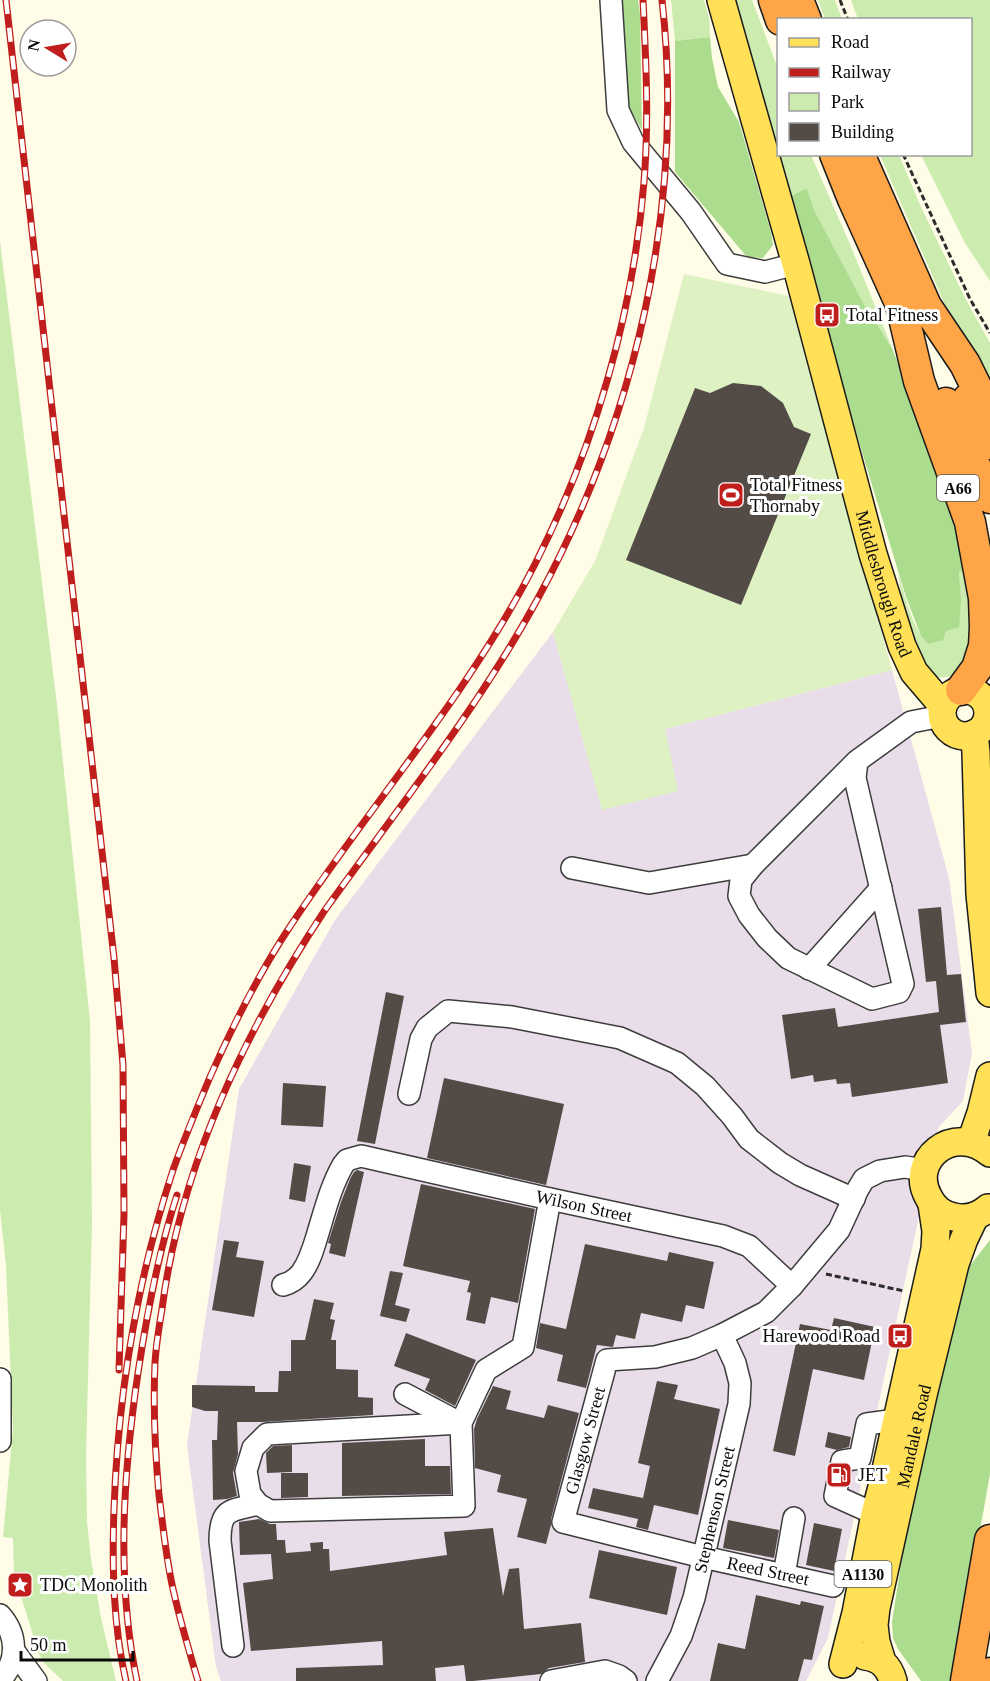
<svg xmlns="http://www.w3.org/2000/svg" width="990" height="1681" viewBox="0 0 990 1681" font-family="Georgia,serif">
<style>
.industrial{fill:#e9ddea}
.green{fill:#cbebaf}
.forest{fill:#acdc8e}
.pitch{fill:#def1c2}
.building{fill:#534c46}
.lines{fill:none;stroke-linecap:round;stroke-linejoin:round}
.minor-casing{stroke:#3d3d3d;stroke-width:24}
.major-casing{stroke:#1b1b1b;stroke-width:30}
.highway-casing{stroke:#1b1b1b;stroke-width:33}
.path{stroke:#2c2c2c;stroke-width:3;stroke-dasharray:6 3;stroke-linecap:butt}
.minor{stroke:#fff;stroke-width:21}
.major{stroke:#ffe057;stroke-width:27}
.highway{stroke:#fda547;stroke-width:30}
.rail-casing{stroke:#c01e1c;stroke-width:7}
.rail{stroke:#fff;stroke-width:4.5;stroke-dasharray:14;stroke-linecap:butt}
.labels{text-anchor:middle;stroke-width:6;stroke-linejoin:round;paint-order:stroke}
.shield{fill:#fff;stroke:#545454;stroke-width:1.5}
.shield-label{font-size:16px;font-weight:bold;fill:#0a0a0a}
.poi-label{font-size:18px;fill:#0a0a0a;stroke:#fff;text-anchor:start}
.street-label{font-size:18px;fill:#0a0a0a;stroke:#fff}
</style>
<rect width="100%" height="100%" fill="#fffce7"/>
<!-- industrial -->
<path class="industrial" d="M553,632L603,810L665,729L892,670L949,878L972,1053L963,1101L938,1128L828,1638L806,1681H221L216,1667L187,1445L239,1089L335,920Z"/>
<!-- green -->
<path class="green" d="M671,0H704L709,18L710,37L675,41Z
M732,0H752L778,69V154L811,155L849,242L892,348L865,306L814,210L807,188L789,197Z
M818,0H835L842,19H825Z
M851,0H990V281L965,243L921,155L970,154V20L858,19Z
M880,155H899L921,207L965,298L990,343V398L959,337Z
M0,241L57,705L90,1021L92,1223L86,1456L87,1522L91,1559L101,1618L116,1681H63L44,1663L39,1654L14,1574L13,1538L3,1537L13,1429L6,1266L0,1209Z
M898,571C904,594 912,628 928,644L946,631L961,599L959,571L969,572L973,647L957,675C947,677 938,680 930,674C910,661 901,594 898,571Z"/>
<!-- forest -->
<path class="forest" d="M616,0H638L640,14L642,130L622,95Z
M710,37L712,58L718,87L739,122L771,232L773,245L763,258L747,257L675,172V41Z
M807,188L814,210L865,306L892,348L943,475L969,572L959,571L961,599L959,627L946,631L943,640L928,644L921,636L906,597L833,356L789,197Z
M990,1240V1474L953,1681H921L898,1649L893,1638L892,1622L908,1519L930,1416L969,1267Z"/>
<!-- pitch -->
<path class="pitch" d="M684,274L789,296L892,670L665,729L678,791L602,810L553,632L595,561L644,428Z"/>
<!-- building -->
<path class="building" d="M733,383L761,386L783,403L794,427L811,434L741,605L626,560L695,388L710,393Z
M941,907L947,975L961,974L966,1022L940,1025L948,1083L852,1097L850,1083L837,1084L836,1079L814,1082L813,1075L791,1079L782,1015L835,1008L838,1027L939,1012L936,981L926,982L918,909Z
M386,992L404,996L375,1144L357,1141Z
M444,1078L564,1104L546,1185L427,1158Z
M283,1083L326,1086L323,1127L281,1125Z
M294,1163L311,1166L305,1202L289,1199Z
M357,1170L364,1172L345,1257L329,1253L331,1244L328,1243L341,1202L350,1179L354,1172Z
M421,1184L535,1209L518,1303L491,1297L485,1324L466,1320L471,1293L467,1292L470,1281L403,1266Z
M224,1240L239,1242L236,1257L264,1261L254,1317L212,1310Z
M585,1244L667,1261L669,1252L714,1262L704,1309L686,1305L682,1322L641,1313L635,1339L616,1335L613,1347L597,1345L586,1388L557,1381L563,1355L536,1348L540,1323L566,1329Z
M390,1271L403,1273L395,1305L410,1309L406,1322L380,1316Z
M314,1299L334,1303L330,1319L335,1320L331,1340H336V1369L358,1370V1397L373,1398V1415L263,1422H237L238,1454L233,1473L237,1496L227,1499L213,1500L212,1440H217L218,1411H205L192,1407V1385L255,1386V1392H278L279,1371H291V1340H305Z
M834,1318L875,1327L864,1380L813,1369L795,1456L773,1451L800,1324L831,1330Z
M406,1333L476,1360L455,1406L425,1390L430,1379L394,1366Z
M657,1381L678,1385L674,1399L720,1409L698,1515L654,1505L648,1530L636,1527L638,1519L588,1508L593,1488L643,1498L650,1466L638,1463Z
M493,1386L511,1391L506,1409L544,1418L548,1405L579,1413L551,1519V1525L546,1544L517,1537L527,1499L497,1492L501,1475L475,1468L474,1429L477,1419Z
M828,1432L851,1437L849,1447L837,1450L825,1447Z
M425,1439V1466H450L451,1494L342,1496V1443Z
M292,1445V1472L267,1473L266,1453L273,1446Z
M281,1473H308V1497L281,1498Z
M259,1519L270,1524H276L277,1540H285L286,1553L311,1551L310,1543L323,1542V1549H329L330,1571L447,1555L444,1532L493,1528L503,1596L509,1569L519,1568L524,1629L581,1623L585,1662L549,1668L541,1674L473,1681H466L464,1665L435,1668L436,1681H296V1668L383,1665L382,1641L251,1651L243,1583L273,1579L271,1554L240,1555L239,1522Z
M728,1520L779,1530L774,1558L723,1548Z
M814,1523L842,1529L834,1571L806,1565Z
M599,1550L677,1567L667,1615L589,1598Z
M756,1595L800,1605L801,1601L824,1606L812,1660L804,1659L798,1681H710L718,1643L745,1649Z"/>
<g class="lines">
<!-- minor casing -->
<g class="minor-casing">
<g id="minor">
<path d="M611,0L618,110L633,142L691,212L727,264L765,272L796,264"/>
<path d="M857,761L753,865L741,880L739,896L749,915L767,938L788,958L872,999L899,992L903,984L855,778L857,761L911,722L942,716"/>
<path d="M572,868L649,883L753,865"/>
<path d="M809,969L881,888"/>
<path d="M409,1094L421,1039L427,1028L448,1011L512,1017L620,1038L677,1063L705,1086L732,1116L749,1139L780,1163L800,1175L854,1199"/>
<path id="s1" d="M283,1285C291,1283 297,1279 302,1272C310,1261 314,1246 318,1233C325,1210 331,1186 343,1165L347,1160L361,1156L550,1199L723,1236L749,1246L792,1286"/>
<path d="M0,1379V1441"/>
<path d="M405,1394L460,1423"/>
<path d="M461,1423L267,1434L253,1448L246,1471L250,1494L258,1504L270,1511L464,1506L461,1423L486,1370L523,1347L550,1199"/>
<path d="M875,1514L835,1496L842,1461L860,1458L867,1424L896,1420"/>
<path d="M784,1575L794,1518"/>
<path id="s2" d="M833,1586L703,1557L563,1522L607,1360L655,1357L692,1348L722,1335L766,1312L792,1286L839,1230L858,1189L864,1179L880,1171L905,1167L925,1170"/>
<path d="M0,1615C17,1634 19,1661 0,1680"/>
<path d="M233,1646L220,1541C220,1508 230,1511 258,1504"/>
<path d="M14,1651L36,1681"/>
<path d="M551,1681L605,1671L619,1676L626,1681"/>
<path id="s3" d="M657,1681L681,1636L694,1598L739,1404L740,1383L735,1363L722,1335"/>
</g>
</g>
<!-- major casing -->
<g class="major-casing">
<g id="major">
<path id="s4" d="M721,0L796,264L873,554L902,646L914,672L943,706"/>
<circle cx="965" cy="713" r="23"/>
<path d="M974,734L976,752L980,894L990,993"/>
<path d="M971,1142L981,1113L990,1076"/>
<path d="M988,1208C979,1216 967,1220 954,1217C943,1215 934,1208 929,1198C907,1161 953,1122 990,1153"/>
<path d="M865,1656C880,1658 889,1666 893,1681"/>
<path id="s5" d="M882,1662L876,1642L874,1625L876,1608L923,1395L955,1264L964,1239L975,1216"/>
<path d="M843,1664L856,1613L875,1514L883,1483L935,1249L936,1231L932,1204"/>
</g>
</g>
<!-- highway casing -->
<g class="highway-casing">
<path id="highway" d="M774,0L781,20
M798,0L806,20
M835,154L853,199L901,305L919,381L970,522L984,598L985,627L984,646L977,668L961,690
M859,154L926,306L965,364L990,415
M968,399L990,444
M946,403L990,498
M966,1681L990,1540
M989,1681L990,1673"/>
</g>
<!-- path -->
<path class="path" d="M840,0L848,20
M903,154L970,299L990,333
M826,1274L904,1291"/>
<!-- minor -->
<use href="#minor" class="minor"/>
<!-- major -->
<use href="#major" class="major"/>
<!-- highway -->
<use href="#highway" class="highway"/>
<!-- rail casing -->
<g class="rail-casing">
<path id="rail" d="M6,0L114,958L123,1065L124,1214L119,1370
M126,1681C113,1625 112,1566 114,1509C118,1394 137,1280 173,1170C184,1139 197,1108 210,1077C233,1025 259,973 291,925C371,804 469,694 535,564C595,446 633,314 644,182C649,121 646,61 643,0
M137,1681C116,1580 123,1475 138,1373C147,1313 158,1253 177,1195
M198,1681C189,1651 180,1620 173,1589C166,1558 163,1526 159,1495C155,1451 153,1407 155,1363C156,1345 159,1327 162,1309C181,1164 245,1031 325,910C398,808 477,710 537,600C636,419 685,205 662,0"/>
</g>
<!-- rail -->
<use href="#rail" class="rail"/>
</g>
<!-- icons -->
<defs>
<g id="bus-square" transform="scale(1.35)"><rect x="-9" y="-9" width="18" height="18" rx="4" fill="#c01e1c" stroke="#fff"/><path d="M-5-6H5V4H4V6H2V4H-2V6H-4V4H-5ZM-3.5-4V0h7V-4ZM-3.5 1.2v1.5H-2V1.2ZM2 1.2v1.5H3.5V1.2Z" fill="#fff"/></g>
<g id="stadium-square" transform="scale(1.35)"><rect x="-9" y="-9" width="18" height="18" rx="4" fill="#c01e1c" stroke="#fff"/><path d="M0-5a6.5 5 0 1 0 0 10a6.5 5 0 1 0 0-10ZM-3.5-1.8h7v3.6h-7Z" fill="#fff"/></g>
<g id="fuel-square" transform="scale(1.35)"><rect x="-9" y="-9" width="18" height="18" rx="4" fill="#c01e1c" stroke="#fff"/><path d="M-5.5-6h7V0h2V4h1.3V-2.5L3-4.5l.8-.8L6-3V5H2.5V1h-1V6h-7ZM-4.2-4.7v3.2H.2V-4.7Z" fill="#fff"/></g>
<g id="sight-square" transform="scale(1.35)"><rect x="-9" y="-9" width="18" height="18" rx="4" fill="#c01e1c" stroke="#fff"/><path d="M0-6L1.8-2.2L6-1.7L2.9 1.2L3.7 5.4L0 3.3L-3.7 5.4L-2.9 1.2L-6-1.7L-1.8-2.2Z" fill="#fff"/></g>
</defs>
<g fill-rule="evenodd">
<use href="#bus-square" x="827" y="315"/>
<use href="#stadium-square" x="731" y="495"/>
<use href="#bus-square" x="900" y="1336"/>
<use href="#fuel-square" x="839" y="1475"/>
<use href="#sight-square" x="20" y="1585"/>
</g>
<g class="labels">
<!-- shield labels -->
<g class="shield">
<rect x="937" y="475" width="42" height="26" rx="4.5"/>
<rect x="834.5" y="1561" width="57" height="26" rx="4.5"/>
</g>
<g class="shield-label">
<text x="958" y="494">A66</text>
<text x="863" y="1580">A1130</text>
</g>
<!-- poi labels -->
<g class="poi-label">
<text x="846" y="321">Total Fitness</text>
<text x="750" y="491">Total Fitness<tspan x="750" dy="21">Thornaby</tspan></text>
<text x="880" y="1342" text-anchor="end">Harewood Road</text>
<text x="858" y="1481">JET</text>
<text x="40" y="1591">TDC Monolith</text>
</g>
<!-- street labels -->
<g class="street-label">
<text dy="6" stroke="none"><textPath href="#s4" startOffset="606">Middlesbrough Road</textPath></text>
<text dy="6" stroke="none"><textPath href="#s1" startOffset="388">Wilson Street</textPath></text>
<text dy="6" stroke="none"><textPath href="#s5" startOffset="231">Mandale Road</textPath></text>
<text dy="6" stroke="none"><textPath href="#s2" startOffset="362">Glasgow Street</textPath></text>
<text dy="6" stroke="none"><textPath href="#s3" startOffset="182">Stephenson Street</textPath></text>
<text transform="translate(768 1571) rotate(12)" y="6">Reed Street</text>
</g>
</g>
<!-- legend -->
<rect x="777" y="18" width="195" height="138" fill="#ffffff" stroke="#9d9d9d" stroke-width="1.5"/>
<rect x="789" y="38" width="30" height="9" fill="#ffe057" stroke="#9d9d9d" stroke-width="1.5"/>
<text x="831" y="48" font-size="18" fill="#0a0a0a">Road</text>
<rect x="789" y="68" width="30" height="9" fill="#c01e1c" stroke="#9d9d9d" stroke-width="1.5"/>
<text x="831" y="78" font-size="18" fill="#0a0a0a">Railway</text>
<rect x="789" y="93" width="30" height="18" fill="#cbebaf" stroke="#9d9d9d" stroke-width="1.5"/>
<text x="831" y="108" font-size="18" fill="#0a0a0a">Park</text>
<rect x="789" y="123" width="30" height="18" fill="#534c46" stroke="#9d9d9d" stroke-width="1.5"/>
<text x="831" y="138" font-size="18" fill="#0a0a0a">Building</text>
<!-- north arrow -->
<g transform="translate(48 48) rotate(281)"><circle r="28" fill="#ffffff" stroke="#9d9d9d" stroke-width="1.5"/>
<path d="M0-4.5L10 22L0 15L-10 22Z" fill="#c01e1c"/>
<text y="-9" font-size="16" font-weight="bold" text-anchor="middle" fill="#0a0a0a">N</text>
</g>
<!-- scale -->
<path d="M21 1651v9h112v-9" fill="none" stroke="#0a0a0a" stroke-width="3"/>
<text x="30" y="1651" font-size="18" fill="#0a0a0a" stroke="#ffffff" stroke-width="4.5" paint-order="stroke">50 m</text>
</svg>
